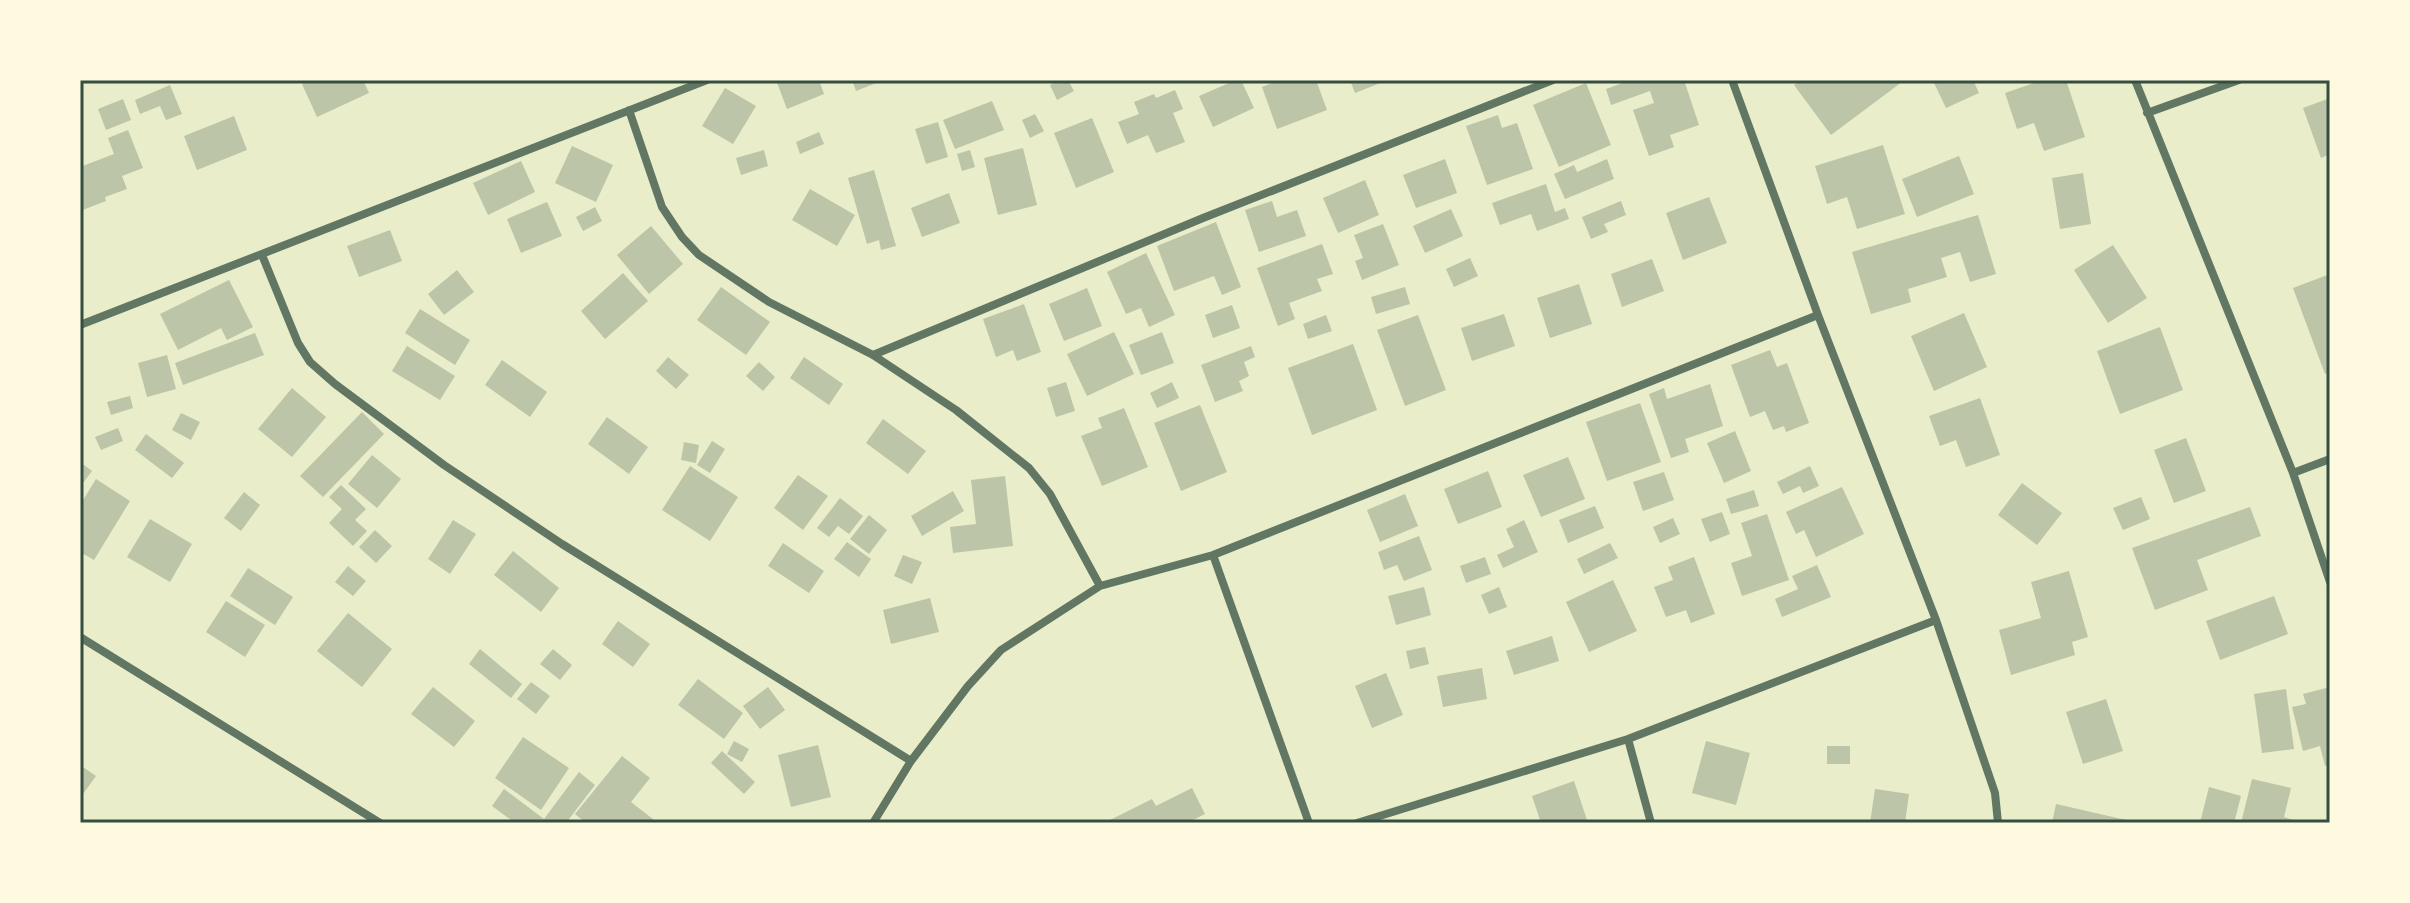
<svg xmlns="http://www.w3.org/2000/svg" width="2410" height="903" viewBox="0 0 2410 903" font-family="'Zilla Slab',serif">
<style>
.building{fill:#bcc5a7}
.lines{fill:none;stroke-linecap:round;stroke-linejoin:round}
.minor{stroke:#617663;stroke-width:8}
.neatline{fill:none;stroke:#344e41;stroke-width:3}
</style>
<rect width="100%" height="100%" fill="#e9edc9"/>
<!-- building -->
<path class="building" d="M311,80H363L369,93L317,117L302,84Z
M776,80H819L824,94L787,109Z
M852,80H884L856,91Z
M1060,80H1068L1074,91L1057,100L1050,85Z
M1236,80H1241L1254,108L1213,127L1199,96Z
M1281,80H1316L1327,110L1277,129L1262,87Z
M1350,80H1388L1355,93Z
M1631,80H1684L1699,125L1670,135L1674,147L1649,156L1633,110L1654,103L1650,91L1611,105L1606,89Z
M1801,80H1901L1902,82L1831,135L1794,85Z
M1940,80H1973L1979,93L1946,108L1934,83Z
M2043,80H2066L2085,137L2044,151L2034,123L2017,129L2005,93Z
M1586,83L1611,145L1559,167L1533,105Z
M170,85L182,114L166,120L160,106L140,114L135,100Z
M725,88L756,106L733,144L702,126Z
M1175,90L1183,109L1173,113L1185,142L1156,153L1148,135L1127,144L1118,122L1139,114L1134,102L1154,94L1156,98Z
M2330,98V154L2321,158L2303,108Z
M123,99L131,120L106,130L98,109Z
M992,101L1004,130L955,149L943,120Z
M1035,114L1044,131L1030,138L1022,120Z
M1498,115L1502,128L1517,123L1533,169L1487,185L1466,126Z
M234,116L247,150L197,170L184,136Z
M1092,118L1114,172L1076,188L1054,133Z
M938,122L948,157L926,164L915,129Z
M128,130L143,168L122,176L127,189L105,197L106,201L80,211V167L114,154L108,138Z
M819,132L824,144L800,154L796,142Z
M1883,145L1905,214L1857,229L1847,197L1827,204L1815,166Z
M572,146L613,165L596,202L555,183Z
M1023,148L1037,205L998,215L984,158Z
M764,150L768,166L741,175L736,158Z
M970,150L975,167L962,171L957,154Z
M1959,156L1974,194L1917,217L1902,179Z
M1445,159L1457,193L1416,208L1403,175Z
M1607,159L1614,179L1565,199L1554,174L1574,165L1577,172Z
M521,161L535,192L488,215L473,183Z
M874,170L896,246L881,250L879,240L867,244L848,178Z
M2083,173L2091,224L2060,229L2052,178Z
M1365,180L1379,215L1338,233L1323,198Z
M1546,184L1555,212L1565,208L1569,219L1537,231L1531,214L1500,225L1492,203Z
M810,189L855,215L837,246L792,220Z
M949,193L960,223L922,237L911,208Z
M1709,197L1727,243L1683,260L1666,213Z
M1272,201L1277,217L1297,210L1306,236L1259,252L1245,210Z
M1621,201L1626,215L1604,224L1608,232L1591,239L1582,217Z
M547,202L562,236L521,253L507,219Z
M595,207L602,221L583,231L576,217Z
M1451,209L1463,236L1425,253L1413,226Z
M1978,215L1996,274L1970,282L1960,252L1941,258L1947,277L1908,289L1911,302L1871,314L1852,252Z
M1216,222L1241,287L1222,295L1214,276L1174,291L1157,246Z
M1383,224L1399,265L1362,280L1355,261L1363,258L1354,235Z
M651,226L683,264L649,294L617,255Z
M390,230L402,261L359,277L347,246Z
M1322,244L1333,274L1317,279L1322,291L1289,303L1295,319L1278,326L1257,268Z
M2113,245L2147,298L2108,323L2074,270Z
M1146,253L1175,315L1149,327L1141,308L1126,314L1107,272Z
M1470,258L1478,276L1454,287L1446,269Z
M1652,259L1664,291L1622,307L1611,274Z
M457,270L474,292L444,315L428,294Z
M623,273L648,301L605,339L581,311Z
M2330,274V372L2325,374L2293,288Z
M229,280L253,327L227,340L221,328L178,350L160,314Z
M1579,284L1592,324L1550,338L1537,298Z
M721,287L770,322L746,355L697,320Z
M1405,287L1410,304L1376,314L1371,297Z
M1087,288L1102,326L1064,341L1049,304Z
M1024,304L1041,352L1017,361L1013,350L996,357L983,319Z
M1232,305L1240,328L1213,338L1205,315Z
M420,309L470,340L455,365L405,333Z
M1964,313L1987,367L1934,391L1911,336Z
M1504,314L1515,346L1472,361L1461,328Z
M1326,315L1332,331L1308,339L1303,324Z
M1418,315L1446,390L1405,406L1377,330Z
M2160,327L2183,390L2120,414L2097,351Z
M1114,332L1134,374L1087,396L1067,354Z
M1162,332L1174,363L1141,375L1129,345Z
M255,333L264,355L183,385L175,363Z
M1353,344L1377,410L1312,435L1288,368Z
M407,346L455,376L440,400L392,371Z
M1251,346L1255,357L1244,362L1249,376L1239,381L1243,391L1215,402L1201,365Z
M1770,350L1777,367L1787,363L1809,423L1786,432L1784,426L1773,430L1765,411L1750,417L1731,365Z
M167,355L176,389L147,397L138,363Z
M668,357L689,375L676,389L656,371Z
M804,357L843,384L829,405L790,378Z
M502,360L547,392L530,417L485,385Z
M759,362L775,377L763,391L746,376Z
M1066,382L1075,411L1056,417L1047,388Z
M1172,382L1179,398L1157,408L1150,393Z
M1710,384L1723,426L1685,439L1689,452L1671,458L1649,394L1664,388L1667,399Z
M292,388L326,417L292,457L258,429Z
M130,396L133,408L111,415L107,402Z
M1980,398L2000,455L1966,467L1956,440L1940,446L1929,416Z
M1640,403L1661,462L1607,481L1586,422Z
M1200,405L1227,472L1181,491L1154,423Z
M1124,408L1148,467L1102,486L1081,436L1102,428L1098,418Z
M362,412L384,434L323,497L300,476Z
M181,413L200,422L191,440L172,430Z
M607,417L648,447L629,474L588,444Z
M883,419L926,451L908,474L866,443Z
M118,428L123,441L101,450L95,437Z
M1735,431L1751,471L1724,483L1707,443Z
M146,434L184,463L172,478L135,450Z
M2186,438L2206,491L2174,503L2154,450Z
M712,441L725,449L710,473L697,465Z
M684,442L699,445L696,463L681,460Z
M372,455L401,479L377,508L348,484Z
M1568,457L1585,499L1541,517L1523,475Z
M80,462L92,471L80,487Z
M690,466L738,497L710,541L662,510Z
M1810,466L1819,486L1803,493L1800,486L1783,494L1777,482Z
M1488,471L1502,507L1458,524L1444,489Z
M1664,472L1674,500L1643,511L1633,482Z
M798,475L828,496L803,530L774,508Z
M1005,476L1013,546L953,553L950,527L976,524L971,480Z
M96,479L130,501L94,560L80,552V505Z
M2022,483L2062,513L2037,545L1998,515Z
M341,485L366,509L355,520L367,531L353,546L329,523L342,509L329,497Z
M1842,487L1864,534L1816,557L1804,530L1796,534L1786,512Z
M1754,490L1759,506L1731,514L1726,499Z
M953,491L964,511L922,536L911,516Z
M244,492L260,505L241,531L224,518Z
M1405,494L1418,526L1380,542L1367,510Z
M2141,497L2150,519L2123,530L2113,508Z
M840,498L863,516L849,534L838,526L829,537L817,528Z
M1595,506L1604,528L1568,543L1559,520Z
M2250,507L2261,536L2197,560L2208,590L2155,610L2132,548Z
M1722,512L1730,534L1710,542L1701,519Z
M1767,514L1789,580L1742,596L1731,563L1752,556L1741,523Z
M869,515L887,530L869,554L850,539Z
M1673,518L1680,534L1660,543L1653,527Z
M150,519L192,544L170,582L127,557Z
M453,520L476,534L450,574L428,559Z
M1524,520L1538,552L1503,568L1497,555L1514,547L1506,529Z
M375,530L392,546L376,563L359,547Z
M1419,536L1432,570L1404,581L1397,565L1384,570L1378,552Z
M847,542L871,559L859,577L834,559Z
M783,543L824,571L809,593L768,566Z
M1610,543L1618,558L1584,574L1577,559Z
M513,551L559,588L541,612L494,575Z
M903,555L922,562L912,584L894,576Z
M1485,557L1491,574L1466,583L1460,566Z
M1694,557L1715,614L1691,623L1686,610L1666,617L1654,587L1673,580L1668,567Z
M1817,565L1831,597L1782,617L1775,599L1798,589L1792,576Z
M348,566L366,581L353,596L335,582Z
M248,568L293,597L275,625L230,596Z
M2069,571L2088,637L2072,642L2075,655L2011,675L1999,630L2041,618L2031,582Z
M1613,580L1637,631L1589,652L1566,602Z
M1424,587L1431,615L1396,625L1388,596Z
M1499,587L1507,607L1489,614L1481,595Z
M2274,596L2288,634L2220,660L2206,621Z
M930,598L939,632L891,644L883,610Z
M226,601L265,625L245,657L206,632Z
M348,613L392,649L362,687L317,651Z
M618,621L650,644L633,667L602,644Z
M1552,636L1559,661L1514,675L1506,651Z
M1425,647L1429,664L1410,669L1406,651Z
M480,649L522,684L511,698L469,664Z
M553,649L572,665L560,680L540,664Z
M1482,668L1487,699L1443,707L1437,676Z
M1386,673L1403,715L1372,728L1355,686Z
M698,679L743,713L724,739L678,705Z
M531,682L550,696L536,714L517,699Z
M433,687L475,721L454,747L411,714Z
M768,687L785,710L760,729L743,706Z
M2330,687V765L2325,766L2320,746L2303,751L2292,707L2306,704L2303,694Z
M2286,689L2294,749L2262,753L2254,694Z
M2106,699L2123,751L2083,764L2066,712Z
M523,737L569,768L541,810L495,778Z
M734,741L749,749L742,762L727,754Z
M1706,741L1750,753L1736,805L1692,793Z
M818,745L831,797L791,807L778,755Z
M1827,746H1850V764H1827Z
M722,751L755,782L744,794L711,763Z
M622,756L650,778L631,802L658,823H586L575,814Z
M80,765L96,776L80,798Z
M579,772L595,785L566,823H515L492,806L504,789L544,819Z
M2252,779L2291,788L2284,817L2303,823H2241Z
M1574,781L1588,823H1541L1532,796Z
M2209,787L2241,796L2234,823H2200Z
M1192,788L1205,814L1187,823H1104L1152,799L1156,806Z
M1875,789L1909,794L1905,823H1870Z
M2056,804L2135,822L2134,823H2052Z"/>
<g class="lines">
<!-- minor -->
<path class="minor" d="M1732,80L1818,315L1936,620L1995,793L1998,823
M2135,80L2293,473L2330,582
M629,110L662,207L682,237L699,255L769,302L873,355L956,410L1029,468L1050,494L1100,586
M2147,113L2239,80
M262,255L298,343L310,362L335,384L444,465L562,544L911,761
M80,325L707,80
M873,355L1203,218L1553,80
M2293,473L2330,459
M1213,555L1309,823
M80,637L380,823
M1628,739L1651,823
M873,823L911,761L968,686L1001,650L1100,586L1213,555L1818,315
M1357,823L1628,739L1936,620"/>
</g>
<!-- border -->
<rect width="2410" height="903" fill="none" stroke="#fefae0" stroke-width="164"/>
<rect x="82" y="82" width="2246" height="739" class="neatline"/>
</svg>
